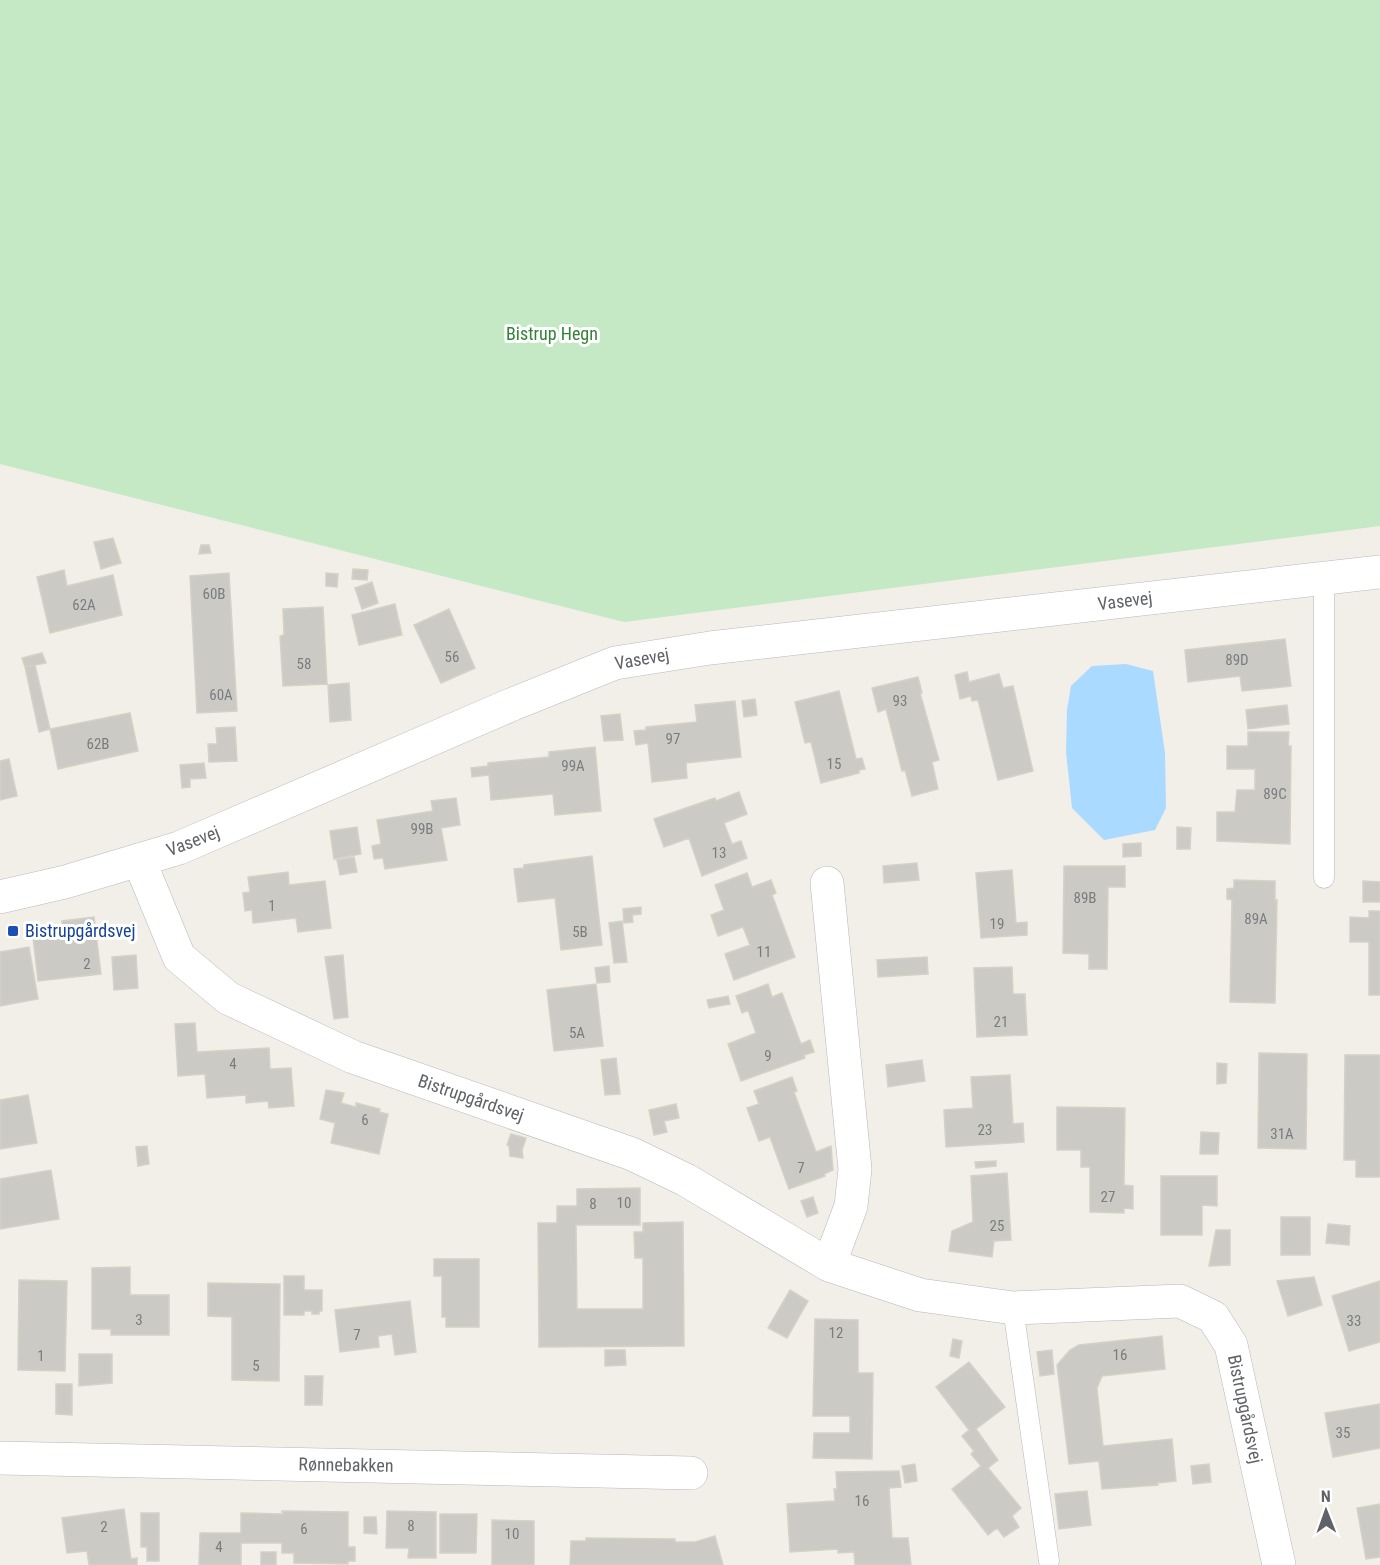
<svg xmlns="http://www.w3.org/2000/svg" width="1380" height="1565" viewBox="0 0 1380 1565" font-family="'Roboto Condensed',sans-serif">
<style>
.green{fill:#c5e8c5}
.water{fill:#aadaff}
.building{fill:#cccac5;stroke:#d6d1c6;stroke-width:1.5}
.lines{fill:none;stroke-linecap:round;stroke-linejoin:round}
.lane-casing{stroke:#b5b8bc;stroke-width:21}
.street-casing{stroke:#b5b8bc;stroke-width:34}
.secondary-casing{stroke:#b6babf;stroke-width:34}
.lane{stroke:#fff;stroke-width:20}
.street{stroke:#fff;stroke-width:33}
.secondary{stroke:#fff;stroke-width:33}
.transit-dot{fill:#1a4fb4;stroke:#fff;stroke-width:2}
.labels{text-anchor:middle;stroke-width:6;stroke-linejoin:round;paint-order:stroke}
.number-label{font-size:15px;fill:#7a7d7f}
.park-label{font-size:18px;fill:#348238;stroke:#fff}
.street-label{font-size:18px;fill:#5f6368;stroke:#fff}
.transit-label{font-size:18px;fill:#164399;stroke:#fff;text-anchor:start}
</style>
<rect width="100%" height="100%" fill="#f1efe8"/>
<!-- green -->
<path class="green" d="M0,0H1380V526L624,622L0,464Z"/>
<!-- water -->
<path class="water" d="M1126,664L1153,671L1165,753L1166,808L1155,830L1104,840L1072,808L1066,752L1067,710L1071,686L1092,666Z"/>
<!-- building -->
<path class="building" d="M113,538L121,563L101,569L94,542Z
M201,545H209L211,553L199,554Z
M353,569L368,570L367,580L352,579Z
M64,570L67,586L113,575L122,615L50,633L37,577Z
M229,573L237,711L197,713L190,576Z
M326,573L338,574L337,587L326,586Z
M372,582L378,603L362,609L355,588Z
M395,604L402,635L359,645L352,615Z
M323,607L327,684L283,686L280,636L284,635L283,609Z
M449,609L475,668L441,683L414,625Z
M1285,639L1291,686L1242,691L1240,676L1188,682L1185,650Z
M42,653L46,663L25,667L22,658Z
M35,665L50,729L39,732L25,667Z
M967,672L969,682L999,674L1003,688L1013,686L1033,771L998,780L978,700L972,701L971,696L960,699L955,675Z
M918,677L922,693H920L939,760L932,762L938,789L912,796L905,770L902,771L886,709L878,712L872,688Z
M349,683L351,720L330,722L328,685Z
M839,691L856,759L862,758L865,769L859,770V773L821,783L811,742L805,743L795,702Z
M755,699L757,715L744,717L742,701Z
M735,701L741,757L686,763L687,778L652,782L648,743L636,745L634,731L646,730V727L697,722L695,705Z
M1287,705L1289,724L1248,729L1246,710Z
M130,713L138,751L58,769L50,729Z
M620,714L623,740L604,741L601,716Z
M235,727L237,761L209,762L208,744H217L216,728Z
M1248,732H1289L1288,746H1291L1290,844L1217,841V812H1235L1237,790H1255V769H1227V746H1248Z
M595,747L601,811L555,815L553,794L491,800L489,775L472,777L471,768L488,766V763L549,757V752Z
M9,759L17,796L0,800V761Z
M204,763L206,778L190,779V787L182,788L180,765Z
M739,792L747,814L724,823L732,844L741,841L747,858L702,876L689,838L664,847L654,819L715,798L716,801Z
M456,798L460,825L441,828L447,860L385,869L383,858L374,859L372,846L381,844L377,820L433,811L431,801Z
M357,827L361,854L334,859L330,831Z
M1177,827L1191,828L1190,849H1177Z
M1141,843V856L1123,857V844Z
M592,856L602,945L561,950L555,898L518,902L514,869L524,868V865Z
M354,857L357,872L340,875L337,860Z
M917,863L919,880L884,883L883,866Z
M1064,866H1125V887H1108L1107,969H1089V954L1063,953Z
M1012,870L1016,923L1027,922V935L981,938L976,873Z
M288,872L289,885L325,881L331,928L298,932L296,918L253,923L252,910L245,911L243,893L250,892L248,877Z
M747,873L752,887L771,880L776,893L772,895L795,957L734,980L725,954L750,945L743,927L718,936L711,915L724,910L715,885Z
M1234,880L1275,881V901L1277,900L1275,1003L1230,1002L1232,900L1227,899V889L1234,888Z
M1363,881L1380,882V902H1363Z
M641,907V914L632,915L633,922L624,923L623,909Z
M1369,911H1380V995H1369V942H1350V917L1369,918Z
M94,917L101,974L38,981L33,937L63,934L62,921Z
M622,921L627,962L614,963L609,923Z
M29,947L38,999L0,1006V952Z
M136,955L138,988L114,990L112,957Z
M343,955L348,1017L334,1019L325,957Z
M927,957L928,974L878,977L877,960Z
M609,966L610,982L597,983L595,968Z
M1012,967L1013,994H1025L1027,1035L977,1037L974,968Z
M596,984L603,1046L554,1051L547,990Z
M768,984L772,997L782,993L801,1044L810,1040L814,1052L804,1055L805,1058L741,1081L728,1044L756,1033L748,1010L742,1013L736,996Z
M728,996L730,1004L709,1008L707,1000Z
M195,1023L197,1052L269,1048L270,1069L291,1068L294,1106L269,1108L268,1101L246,1103V1095L207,1098L205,1074L178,1076L175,1024Z
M1259,1053L1307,1054L1306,1149L1258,1148Z
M1345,1055H1380V1177H1356V1160H1344Z
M616,1058L620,1094L605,1095L601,1060Z
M922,1060L925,1081L888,1087L886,1065Z
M1217,1063L1227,1064L1226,1083L1217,1084Z
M1010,1075L1013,1124L1023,1123L1024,1142L946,1147L944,1110L973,1108L971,1077Z
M792,1077L797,1091L794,1092L816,1152L831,1146L833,1170L824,1174L825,1176L789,1189L770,1137L759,1141L747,1108L759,1104L754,1091Z
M326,1090L344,1093L341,1103L356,1107V1103L380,1109L379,1112L388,1114L379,1154L331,1143L335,1123L320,1119Z
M28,1095L37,1143L0,1149V1100Z
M676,1104L679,1118L664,1121L667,1132L654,1135L649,1110Z
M1057,1107L1125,1108L1124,1185L1133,1186V1209L1124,1208V1213L1090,1212V1167H1081V1150H1057Z
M1201,1132L1219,1133L1218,1154H1200Z
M511,1134L526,1138L522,1150L523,1158L510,1156L509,1146L507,1145Z
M147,1146L149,1164L138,1166L136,1147Z
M996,1161V1166L976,1168L975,1162Z
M51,1170L59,1219L0,1229V1179Z
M1007,1173L1011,1240L994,1241L992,1257L949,1251L952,1231L973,1222L971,1176Z
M1161,1176H1217V1206L1202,1205V1235H1161Z
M640,1188V1225H576L577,1309H643V1258H635L634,1232H643V1223L683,1222L684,1346L539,1347L538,1223H557V1206H577V1189Z
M813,1197L818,1213L807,1217L801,1201Z
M1281,1217H1310V1255H1281Z
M1328,1224L1350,1226L1349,1245L1326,1243Z
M1216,1230H1230V1265L1209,1266Z
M434,1259H479V1327H446V1317H442V1276H434Z
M130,1267V1295H169V1335H111V1329H92V1268Z
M284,1276H304V1290H322V1311H319V1314H312V1311H304V1315H284Z
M1314,1277L1322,1305L1288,1316L1277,1281Z
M19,1280L67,1281L65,1371L18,1370Z
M1380,1281V1342L1349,1351L1332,1296Z
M208,1283L280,1284L279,1381L232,1380V1317L208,1316Z
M790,1290L808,1301L787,1338L768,1328Z
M410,1301L416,1352L395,1355L392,1334L378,1336L379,1347L340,1352L335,1310Z
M815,1319L858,1320V1373H873L872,1459L813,1458L814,1433H850V1416H813Z
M1162,1336L1165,1369L1102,1376L1097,1388L1103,1446L1172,1439L1176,1481L1157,1483L1158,1485L1102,1489L1099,1461L1069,1464L1057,1365L1070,1350L1079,1345Z
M953,1339L962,1341L959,1358L950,1356Z
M605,1350H625L626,1365L605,1366Z
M1052,1350L1054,1374L1040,1376L1037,1352Z
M79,1354H112V1383L79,1386Z
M969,1362L1005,1407L976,1429L998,1460L988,1468L1021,1508L1012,1516L1019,1527L1004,1537L997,1528L988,1535L952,1489L981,1466L971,1454L974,1451L962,1436L969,1430L936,1387Z
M305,1376H323L322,1405H305Z
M56,1384H72V1415L56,1414Z
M1380,1404V1448L1333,1457L1325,1413Z
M915,1464L917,1481L905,1483L902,1466Z
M1209,1464L1211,1482L1193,1484L1191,1466Z
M899,1471L901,1487L889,1488L892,1538H908L911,1565H855L854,1552L838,1553V1549L790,1552L787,1504L835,1501L834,1489H837L836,1472Z
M1087,1491L1091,1525L1059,1529L1055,1494Z
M1380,1504V1557L1366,1559L1357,1508Z
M124,1509L131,1559L137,1558V1565H89L87,1551L67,1553L62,1518Z
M282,1511L348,1512V1547H355V1561H348V1564L294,1563V1553H282V1543H241V1565H199L200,1533H241V1513L283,1514Z
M387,1511L436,1512V1558H408L409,1548H386Z
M141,1513H159V1561H147V1547H141Z
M440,1514H477L476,1553H440Z
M364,1517H376L377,1534L364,1533Z
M492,1520L534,1521V1565H492Z
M715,1536L723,1565H570L571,1541H586V1538L675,1539V1542H695Z
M261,1552H276V1565H261Z"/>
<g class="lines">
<!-- lane casing -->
<g class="lane-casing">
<path id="lane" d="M1324,578V878
M1013,1308L1049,1561"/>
</g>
<!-- street casing -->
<g class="street-casing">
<path id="street" d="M139,860L179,957L228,998L353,1057L632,1154L686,1180L829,1265L920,1295L1013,1308L1180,1301L1213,1317L1231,1345L1279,1565
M827,883L855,1169L851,1206L829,1265
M0,1458L691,1473"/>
</g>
<!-- secondary casing -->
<g class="secondary-casing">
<path id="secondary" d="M0,897L65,882L179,848L513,704L615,663L710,648L1380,572"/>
</g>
<!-- lane -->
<use href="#lane" class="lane"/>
<!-- street -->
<use href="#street" class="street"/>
<!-- secondary -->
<use href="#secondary" class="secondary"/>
</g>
<!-- markers -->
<rect class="transit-dot" x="7" y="925" width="12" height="12" rx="3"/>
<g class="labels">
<!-- number labels -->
<g class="number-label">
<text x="214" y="599">60B</text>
<text x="84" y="610">62A</text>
<text x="452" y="662">56</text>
<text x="1237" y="665">89D</text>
<text x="304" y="669">58</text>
<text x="221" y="700">60A</text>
<text x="900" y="706">93</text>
<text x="673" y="744">97</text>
<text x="98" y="749">62B</text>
<text x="834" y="769">15</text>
<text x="573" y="771">99A</text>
<text x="1275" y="799">89C</text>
<text x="422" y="834">99B</text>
<text x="719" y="858">13</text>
<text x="1085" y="903">89B</text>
<text x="272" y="911">1</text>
<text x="1256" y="924">89A</text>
<text x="997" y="929">19</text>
<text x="580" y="937">5B</text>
<text x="764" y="957">11</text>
<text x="87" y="969">2</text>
<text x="1001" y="1027">21</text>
<text x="577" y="1038">5A</text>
<text x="768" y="1061">9</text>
<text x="233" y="1069">4</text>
<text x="365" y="1125">6</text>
<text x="985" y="1135">23</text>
<text x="1282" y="1139">31A</text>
<text x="801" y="1173">7</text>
<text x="1108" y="1202">27</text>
<text x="624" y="1208">10</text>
<text x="593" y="1209">8</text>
<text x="997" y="1231">25</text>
<text x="139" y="1325">3</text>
<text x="1354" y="1326">33</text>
<text x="836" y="1338">12</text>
<text x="357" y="1340">7</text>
<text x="1120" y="1360">16</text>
<text x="41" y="1361">1</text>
<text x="256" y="1371">5</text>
<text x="1343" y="1438">35</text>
<text x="862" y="1506">16</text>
<text x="411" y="1531">8</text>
<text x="104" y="1532">2</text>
<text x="304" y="1534">6</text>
<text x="512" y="1539">10</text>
<text x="219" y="1552">4</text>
</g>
<!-- park labels -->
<g class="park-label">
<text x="552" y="340">Bistrup Hegn</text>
</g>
<!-- street labels -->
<g class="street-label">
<text transform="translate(1125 601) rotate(-7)" y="6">Vasevej</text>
<text transform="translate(642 659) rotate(-10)" y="6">Vasevej</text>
<text transform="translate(193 841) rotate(-21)" y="6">Vasevej</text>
<text transform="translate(471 1098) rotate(19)" y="6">Bistrupgårdsvej</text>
<text transform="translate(1245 1409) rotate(78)" y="6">Bistrupgårdsvej</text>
<text transform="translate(346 1465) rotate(1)" y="6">Rønnebakken</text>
</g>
<!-- transit labels -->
<g class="transit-label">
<text x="25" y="937">Bistrupgårdsvej</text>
</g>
</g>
<!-- north arrow -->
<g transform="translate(1326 1511) rotate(359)" stroke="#ffffff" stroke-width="4.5" paint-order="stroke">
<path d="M0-4.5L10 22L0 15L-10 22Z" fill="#5f6368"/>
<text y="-9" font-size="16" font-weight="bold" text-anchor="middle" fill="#5f6368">N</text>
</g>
</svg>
